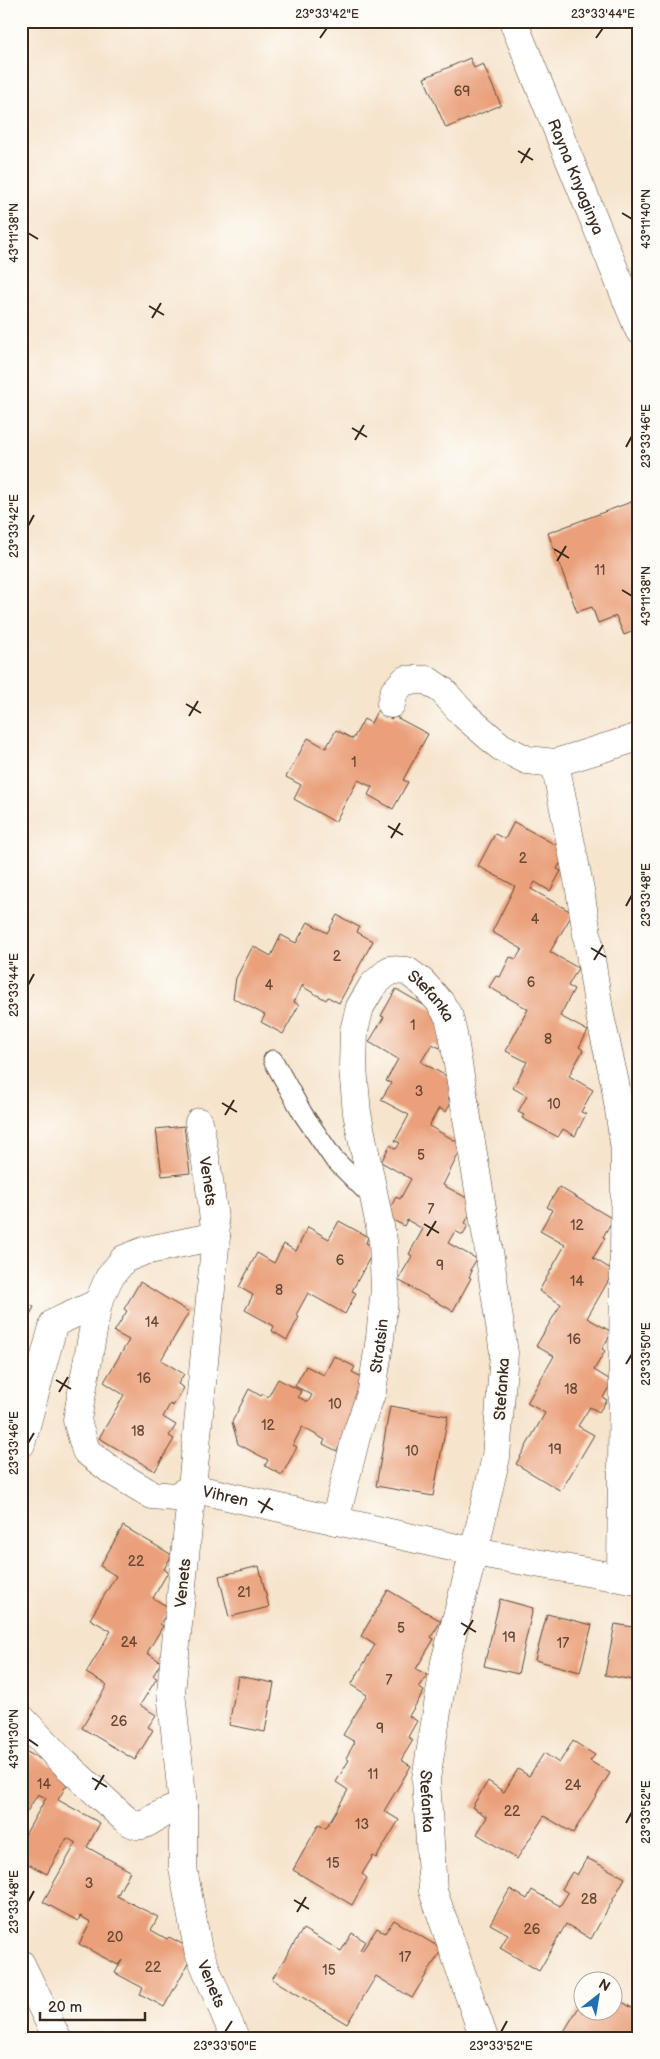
<svg xmlns="http://www.w3.org/2000/svg" width="660" height="2059" viewBox="0 0 660 2059" font-family="'Balsamiq Sans',sans-serif">
<style>
.building{fill:#eaa07a}
.lines{fill:none;stroke-linecap:round;stroke-linejoin:round}
.lane-casing{stroke:#574638;stroke-width:21}
.street-casing{stroke:#574638;stroke-width:29}
.lane{stroke:#fff;stroke-width:19}
.street{stroke:#fff;stroke-width:28}
.ticks{fill:none;stroke:#3b2a1e;stroke-width:2}
.labels{text-anchor:middle;stroke-width:4;stroke-linejoin:round;paint-order:stroke}
.number-label{font-size:14px;fill:#674835}
.street-label{font-size:16px;fill:#3b2a1e;stroke:#fdfcf7}
.neatline{fill:none;stroke:#3b2a1e;stroke-width:2}
.ticks-label{font-size:12px;text-anchor:middle;fill:#3b2a1e}
</style>
<rect width="100%" height="100%" fill="#fdfcf7"/>
<filter id="ink" filterUnits="userSpaceOnUse"><feTurbulence type="fractalNoise" baseFrequency=".02" numOctaves="2"/><feDisplacementMap in="SourceGraphic" scale="10" xChannelSelector="R" yChannelSelector="G"/><feConvolveMatrix kernelMatrix="1 2 1 2 8 2 1 2 1" color-interpolation-filters="sRGB"/></filter>
<filter id="wash" filterUnits="userSpaceOnUse"><feTurbulence type="fractalNoise" baseFrequency=".0096" numOctaves="4" result="noise"/><feDisplacementMap in="SourceGraphic" scale="20" xChannelSelector="R" yChannelSelector="G"/><feGaussianBlur stdDeviation="1.12" result="paint"/><feColorMatrix in="noise" values="0 0 0 0 0 0 0 0 0 0 0 0 0 0 0 0 0 1.4 0 .05"/><feComposite in="paint" operator="in"/></filter>
<g filter="url(#wash)">
<rect width="100%" height="100%" fill="#f6e4cc"/>
<g id="blocks">
<!-- building -->
<path class="building" d="M470,58L474,68L483,64L501,105L446,128L424,78Z
M639,499V629L624,635L616,616L598,623L592,607L577,612L548,533Z
M377,711L392,719L394,716L428,734L403,780L408,782L393,809L368,795L372,787L358,780L335,822L294,799L301,785L286,777L308,738L326,748L336,730L353,739L364,719L371,723Z
M514,822L567,851L557,869L561,871L550,891L535,882L531,889L573,913L550,952L578,968L568,986L574,989L560,1016L588,1031L579,1047L583,1050L569,1076L593,1090L581,1112L586,1114L575,1136L563,1129L558,1137L522,1118L524,1115L518,1112L527,1096L513,1088L527,1062L506,1051L528,1009L489,987L496,976L500,977L510,957L516,959L522,949L492,932L515,886L478,866L495,834L505,839Z
M337,915L359,927L357,932L373,941L339,1003L328,997L326,1000L303,987V984L294,1002L299,1005L283,1034L261,1022L265,1015L233,998L236,978L253,946L271,956L281,935L296,943L308,922L327,933Z
M396,989L450,1020L439,1038L444,1041L440,1048L432,1044L421,1062L457,1082L448,1099L452,1101L446,1112L439,1108L429,1126L463,1145L443,1185L476,1203L465,1223L468,1225L463,1235L455,1231L448,1243L477,1259L470,1270L472,1271L469,1277L471,1278L453,1311L398,1280L412,1256L409,1254L423,1229L407,1220L404,1226L386,1216L396,1197L400,1199L411,1179L381,1162L390,1145L396,1149L400,1143L395,1141L409,1115L381,1100L391,1083L386,1081L398,1059L369,1042L384,1017L381,1016Z
M184,1126L190,1173L162,1176L156,1129Z
M559,1187L613,1219L603,1237L605,1238L593,1258L614,1271L587,1318L612,1332L602,1349L605,1351L594,1370L612,1381L603,1398L607,1400L599,1412L590,1407L578,1426L594,1435L561,1491L516,1464L545,1413L527,1403L554,1356L536,1346L561,1304L539,1291L565,1245L540,1231L552,1210L547,1207Z
M339,1221L368,1237L366,1243L375,1248L352,1291L356,1293L345,1314L308,1293L296,1315L299,1317L287,1340L272,1331L274,1326L245,1310L253,1295L239,1287L257,1253L274,1263L284,1244L296,1251L308,1227L329,1239Z
M140,1282L189,1312L161,1360L184,1374L178,1384L184,1388L173,1406L170,1404L163,1417L176,1425L169,1436L174,1439L155,1471L99,1438L124,1395L104,1382L129,1340L114,1332L127,1311L124,1309Z
M21,1300L34,1307L25,1324L28,1327L21,1340Z
M334,1356L355,1367L352,1372L371,1382L337,1451L323,1444L325,1440L302,1427L293,1445L297,1447L282,1475L265,1466L268,1460L238,1444L232,1422L249,1389L261,1396L263,1394L268,1397L278,1379L301,1391L298,1397L308,1402L312,1395L295,1386L306,1366L324,1375Z
M390,1406L448,1416L433,1496L376,1486Z
M123,1526L172,1555L164,1569L168,1572L153,1598L170,1608L160,1624L163,1626L147,1653L161,1662L153,1676L157,1678L140,1705L156,1715L148,1727L153,1730L135,1760L82,1728L107,1685L86,1673L111,1631L90,1619L116,1576L100,1566Z
M259,1566L269,1607L229,1617L219,1576Z
M388,1590L441,1621L431,1637L434,1639L416,1669L427,1675L419,1688L424,1691L409,1716L417,1721L408,1737L413,1740L401,1760L411,1766L384,1811L399,1820L376,1858L373,1856L362,1874L367,1878L352,1905L293,1870L319,1824L326,1828L348,1790L336,1782L349,1760L346,1758L355,1742L343,1735L367,1695L351,1685L375,1645L361,1636Z
M500,1599L533,1608L518,1674L484,1666Z
M547,1614L592,1625L580,1672L535,1660Z
M615,1624L639,1628V1681L605,1675Z
M238,1676L274,1683L265,1732L229,1725Z
M573,1741L595,1755L590,1761L610,1773L573,1833L544,1816L517,1859L477,1834L487,1817L472,1807L488,1781L504,1792L518,1769L529,1776L544,1753L559,1763Z
M21,1749L46,1762L73,1774L58,1800L100,1823L87,1847L130,1871L117,1896L158,1917L151,1930L167,1939L169,1937L195,1951L164,2007L140,1994L143,1988L115,1973L122,1960L118,1965L79,1944L91,1922L80,1916L78,1921L43,1902L76,1843L67,1838L47,1874L21,1860V1842L46,1798L38,1794L21,1821Z
M587,1858L625,1878L591,1939L566,1924L539,1971L500,1948L508,1934L490,1924L510,1889L527,1899L532,1890L560,1906L568,1893L562,1889L572,1872L577,1875Z
M394,1920L442,1949L412,1998L376,1976L347,2024L272,1979L303,1929L341,1951L352,1933L365,1941L360,1950L362,1951L377,1928L385,1933Z
M612,1996L639,2012V2022L629,2038H560L582,2002V2012H612Z"/>
</g>
</g>
<g filter="url(#ink)">
<use href="#blocks" fill-opacity="0" stroke="#574638" stroke-width="1"/>
<g class="lines">
<!-- lane casing -->
<g class="lane-casing">
<path id="lane" d="M273,1060L303,1114L333,1158L374,1199"/>
</g>
<!-- street casing -->
<g class="street-casing">
<g id="street">
<path id="s1" d="M513,21L639,330"/>
<path d="M391,704L394,692L405,680H427L443,691L464,715L501,747L527,760L555,763L580,890L600,1016L615,1083L625,1150L621,1577"/>
<path d="M555,763L639,737"/>
<path id="s2" d="M199,1122L209,1180L216,1236L192,1488L171,1692L183,1806V1868L198,1950L235,2038"/>
<path id="s3" d="M216,1236L144,1251L124,1259L109,1278L98,1303L77,1420L86,1451L112,1471L152,1495L175,1497L192,1488L474,1552L637,1581"/>
<path d="M21,1444L54,1323L98,1303"/>
<path id="s4" d="M335,1521L357,1433L372,1391L380,1338L385,1289L383,1241L357,1113L353,1068L354,1031L360,1007L373,985L390,970L407,971L422,982L440,1002L449,1017L453,1034L487,1238L504,1353L496,1457L474,1552L445,1662L426,1779L433,1891L484,2038"/>
<path d="M21,1718L59,1758L125,1819C142,1831 144,1824 160,1815C167,1811 175,1809 183,1806"/>
<path d="M21,1964L57,2038"/>
</g>
</g>
<!-- lane -->
<use href="#lane" class="lane"/>
<!-- street -->
<use href="#street" class="street"/>
</g>
</g>
<!-- ticks -->
<path class="ticks" d="M320,38L327,28M596,38L603,28M518,151L533,160M521,163L530,148M622,213L632,219M28,233L38,239M149,306L164,315M152,318L161,303M352,428L367,437M355,440L364,425M626,447L632,436M28,526L34,515M554,549L569,558M557,561L566,546M622,590L632,596M186,704L201,713M189,716L198,701M388,826L403,835M391,838L400,823M626,906L632,895M591,948L606,957M594,960L603,945M28,985L34,974M222,1103L237,1112M225,1115L234,1100M424,1224L439,1233M427,1236L436,1221M626,1364L632,1354M56,1380L71,1389M59,1392L68,1377M28,1443L34,1433M258,1501L273,1510M261,1513L270,1498M461,1623L476,1632M464,1635L473,1620M28,1739L38,1746M92,1778L107,1787M95,1790L104,1775M626,1823L632,1812M294,1900L309,1909M28,1902L34,1891M297,1912L306,1897M225,2032L232,2021M501,2032L507,2021"/>
<g class="labels">
<!-- number labels -->
<g class="number-label">
<text x="462" y="96">69</text>
<text x="600" y="575">11</text>
<text x="354" y="767">1</text>
<text x="523" y="863">2</text>
<text x="535" y="924">4</text>
<text x="337" y="961">2</text>
<text x="531" y="987">6</text>
<text x="269" y="990">4</text>
<text x="413" y="1030">1</text>
<text x="548" y="1044">8</text>
<text x="419" y="1096">3</text>
<text x="554" y="1109">10</text>
<text x="421" y="1160">5</text>
<text x="431" y="1214">7</text>
<text x="577" y="1230">12</text>
<text x="340" y="1265">6</text>
<text x="440" y="1270">9</text>
<text x="577" y="1286">14</text>
<text x="279" y="1295">8</text>
<text x="152" y="1327">14</text>
<text x="574" y="1344">16</text>
<text x="144" y="1383">16</text>
<text x="571" y="1394">18</text>
<text x="335" y="1409">10</text>
<text x="268" y="1430">12</text>
<text x="138" y="1436">18</text>
<text x="555" y="1454">19</text>
<text x="412" y="1456">10</text>
<text x="136" y="1566">22</text>
<text x="244" y="1597">21</text>
<text x="401" y="1633">5</text>
<text x="509" y="1642">19</text>
<text x="129" y="1647">24</text>
<text x="563" y="1648">17</text>
<text x="389" y="1685">7</text>
<text x="119" y="1726">26</text>
<text x="380" y="1733">9</text>
<text x="373" y="1779">11</text>
<text x="44" y="1789">14</text>
<text x="573" y="1790">24</text>
<text x="512" y="1816">22</text>
<text x="362" y="1829">13</text>
<text x="333" y="1868">15</text>
<text x="89" y="1888">3</text>
<text x="589" y="1904">28</text>
<text x="532" y="1934">26</text>
<text x="115" y="1942">20</text>
<text x="405" y="1962">17</text>
<text x="153" y="1972">22</text>
<text x="329" y="1975">15</text>
</g>
<!-- street labels -->
<g class="street-label">
<text dy="6" stroke="none"><textPath href="#s1" startOffset="168">Rayna Knyaginya</textPath></text>
<text dy="6" stroke="none"><textPath href="#s4" startOffset="624">Stefanka</textPath></text>
<text dy="6" stroke="none"><textPath href="#s2" startOffset="60">Venets</textPath></text>
<text dy="6" stroke="none"><textPath href="#s4" startOffset="181">Stratsin</textPath></text>
<text transform="translate(501 1389) rotate(-86)" y="6">Stefanka</text>
<text dy="6" stroke="none"><textPath href="#s3" startOffset="454">Vihren</textPath></text>
<text transform="translate(182 1583) rotate(-84)" y="6">Venets</text>
<text dy="6" stroke="none"><textPath href="#s4" startOffset="1449">Stefanka</textPath></text>
<text dy="6" stroke="none"><textPath href="#s2" startOffset="870">Venets</textPath></text>
</g>
</g>
<!-- margin -->
<rect width="660" height="2059" fill="none" stroke="#fdfcf7" stroke-width="55"/>
<!-- north arrow -->
<g transform="translate(598 1996) rotate(31)"><circle r="24" fill="#fdfcf7" stroke="#afa8a0"/>
<path d="M0-4L9 19L0 12L-9 19Z" fill="#1f6fb2"/>
<text y="-8" font-size="14" font-weight="bold" text-anchor="middle" fill="#3b2a1e">N</text>
</g>
<!-- scale -->
<path d="M40 2012v8h105v-8" fill="none" stroke="#3b2a1e" stroke-width="2.5"/>
<text x="48" y="2012" font-size="15" fill="#3b2a1e" stroke="#fdfcf7" stroke-width="4" paint-order="stroke">20 m</text>
<rect x="28" y="28" width="604" height="2004" class="neatline"/>
<g class="ticks-label">
<text x="327" y="18">23°33'42"E</text>
<text x="603" y="18">23°33'44"E</text>
<text transform="translate(646 219) rotate(-90)" y="4">43°11'40"N</text>
<text transform="translate(14 233) rotate(-90)" y="4">43°11'38"N</text>
<text transform="translate(646 436) rotate(-90)" y="4">23°33'46"E</text>
<text transform="translate(14 526) rotate(-90)" y="4">23°33'42"E</text>
<text transform="translate(646 596) rotate(-90)" y="4">43°11'38"N</text>
<text transform="translate(646 895) rotate(-90)" y="4">23°33'48"E</text>
<text transform="translate(14 985) rotate(-90)" y="4">23°33'44"E</text>
<text transform="translate(646 1354) rotate(-90)" y="4">23°33'50"E</text>
<text transform="translate(14 1443) rotate(-90)" y="4">23°33'46"E</text>
<text transform="translate(14 1739) rotate(-90)" y="4">43°11'30"N</text>
<text transform="translate(646 1812) rotate(-90)" y="4">23°33'52"E</text>
<text transform="translate(14 1902) rotate(-90)" y="4">23°33'48"E</text>
<text x="225" y="2050">23°33'50"E</text>
<text x="501" y="2050">23°33'52"E</text>
</g>
</svg>
